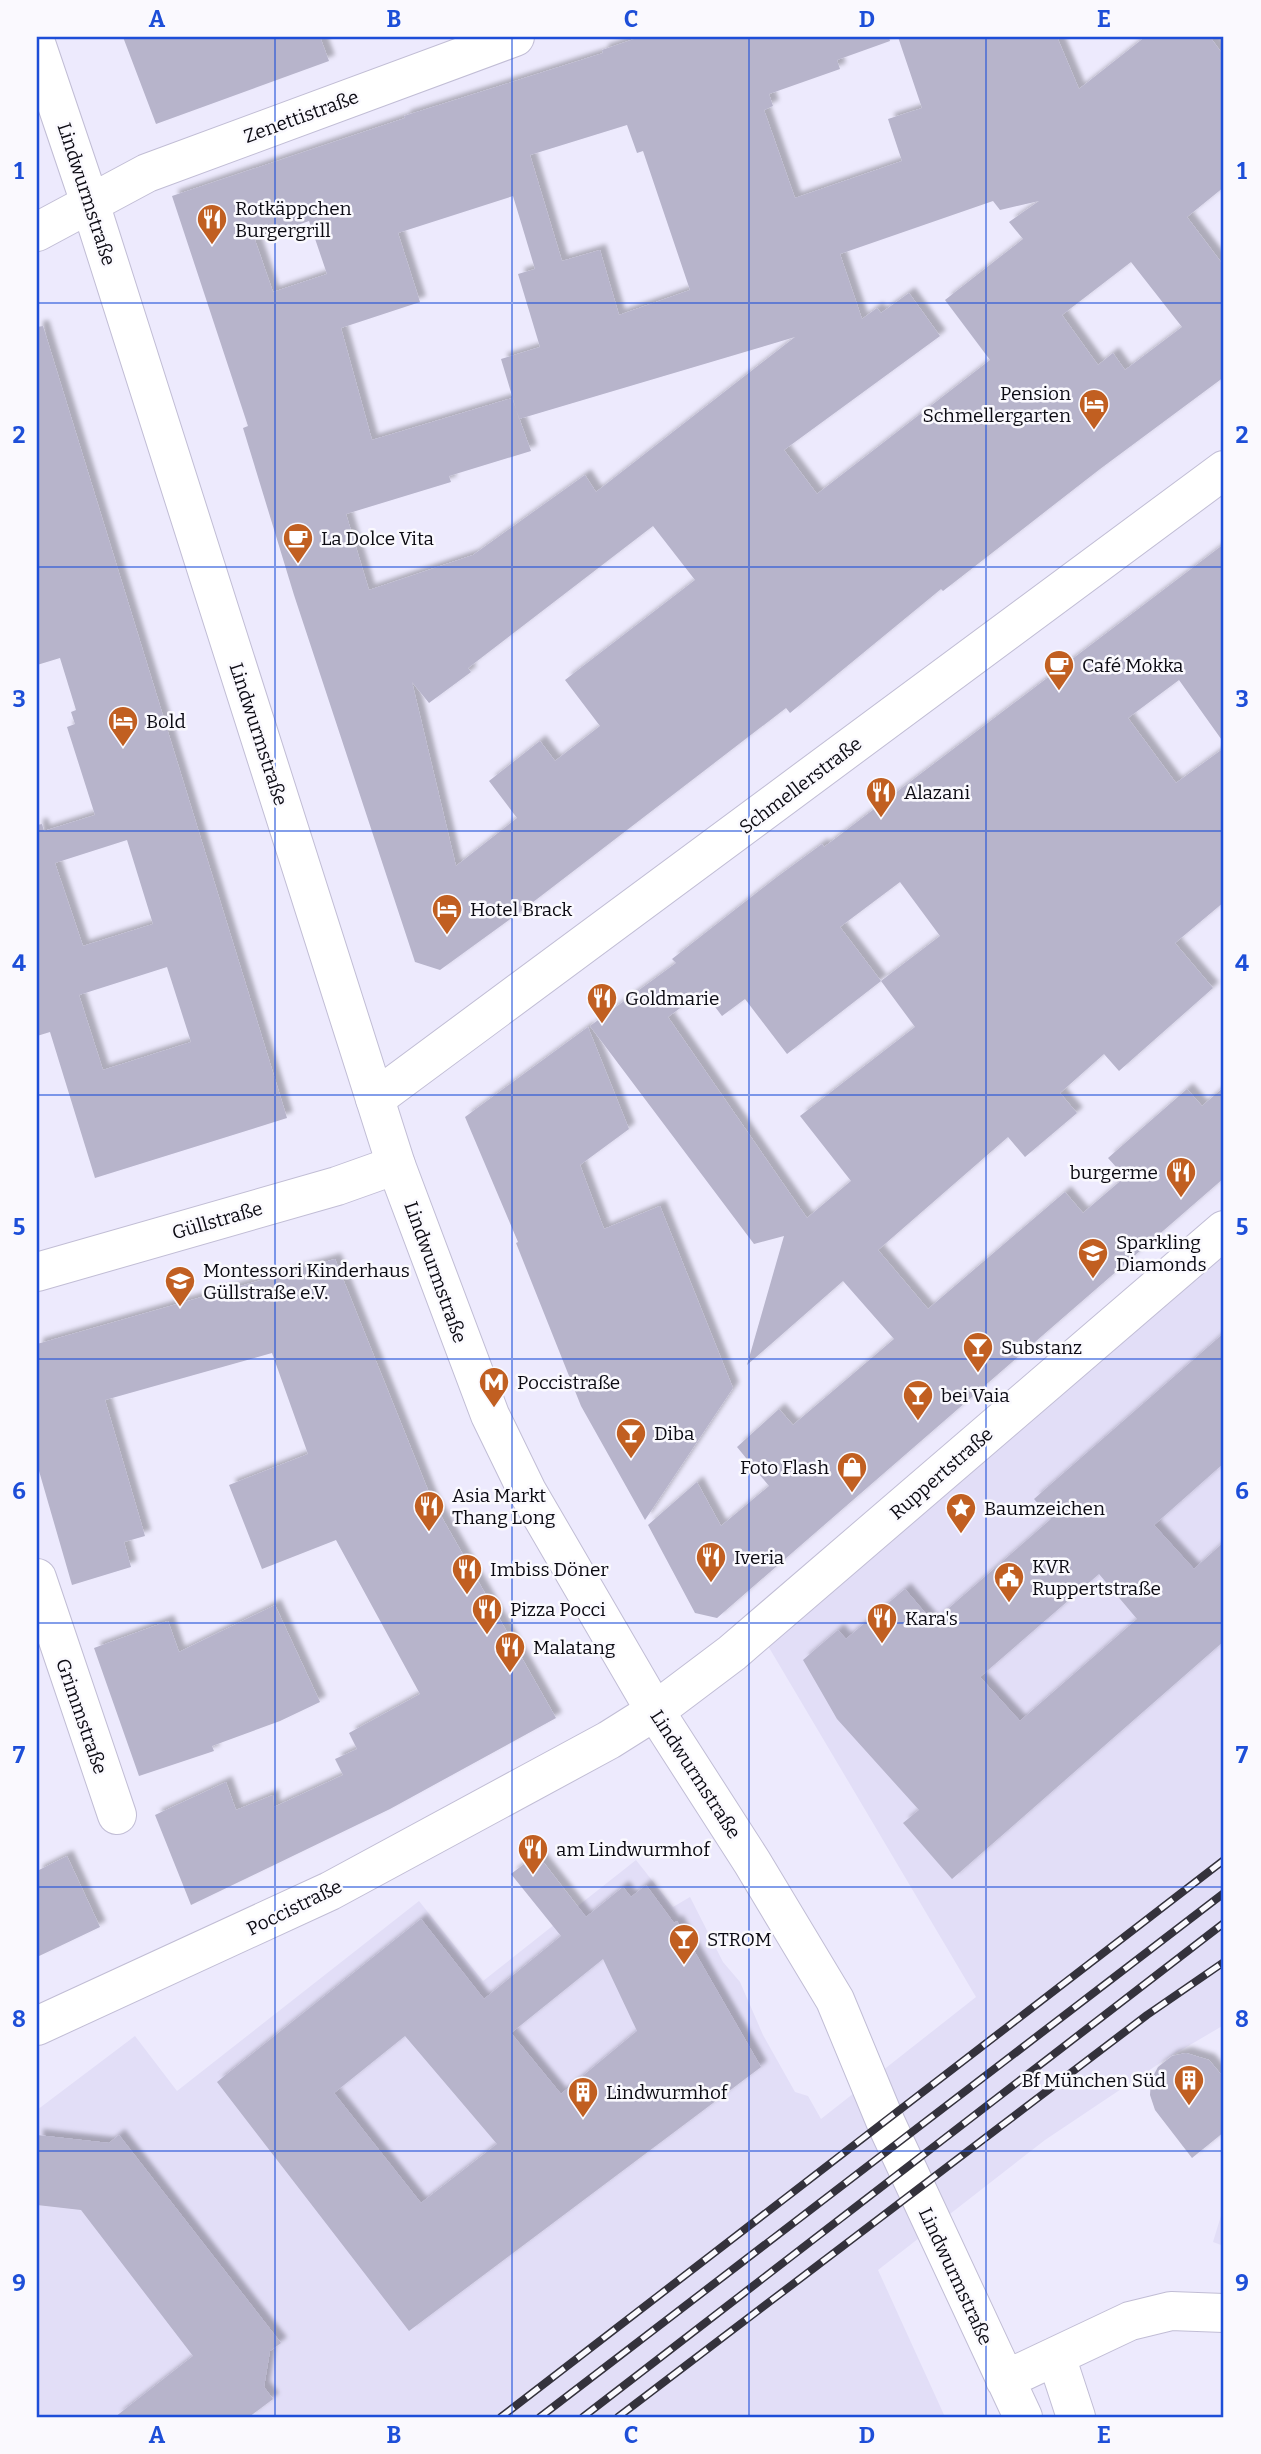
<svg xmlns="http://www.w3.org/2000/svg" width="1261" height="2454" viewBox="0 0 1261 2454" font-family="Bitter,serif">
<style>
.built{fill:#e2def7}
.building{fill:#b7b4cb;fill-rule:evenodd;filter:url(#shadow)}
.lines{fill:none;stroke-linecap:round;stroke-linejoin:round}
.minor-casing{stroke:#c1bdd5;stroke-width:40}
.major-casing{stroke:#c1bdd5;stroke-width:40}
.minor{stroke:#fff;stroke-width:38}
.major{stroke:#fff;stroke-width:38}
.rail-casing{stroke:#34323c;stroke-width:8}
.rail{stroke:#faf9fe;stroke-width:5;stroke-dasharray:16;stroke-linecap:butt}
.grid{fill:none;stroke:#1d4ed8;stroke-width:2;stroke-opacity:0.55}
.labels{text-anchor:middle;stroke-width:5;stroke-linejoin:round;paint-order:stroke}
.street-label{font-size:19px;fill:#0c0b13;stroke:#faf9fe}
.poi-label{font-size:19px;fill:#0c0b13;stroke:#faf9fe;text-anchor:start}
.neatline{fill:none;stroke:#1d4ed8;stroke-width:2.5}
.grid-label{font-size:23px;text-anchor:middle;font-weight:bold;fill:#1d4ed8}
</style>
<defs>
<filter id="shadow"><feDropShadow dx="6" dy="-6" stdDeviation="2" flood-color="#0004"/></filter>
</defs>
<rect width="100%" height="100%" fill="#edeafd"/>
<!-- built -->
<path class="built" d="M1224,1232V2025L1166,2059L1045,2140L878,2270L945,2417H37V2110L135,2036L177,2091L419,1901L483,1981L636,1860L673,1907L690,1897L723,1962L740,1982L763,2035L795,2092L808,2096L821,2119L976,1997L758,1629Z
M1224,2206V2246L1213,2242Z"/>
<!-- building -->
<path class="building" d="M123,37H320L329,61L156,124Z
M640,37H889L890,41L837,60L840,69L769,94L773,106L764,110L795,198L902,161L888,119L922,108L898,37H1057L1079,89L1145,37H1210L1224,56V187L1187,217L1224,266V377L1100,469L943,591L941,589L790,713L786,708L524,909L440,970L415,962L294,595L243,428L248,426L172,196L405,118L404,116L603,53L602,50ZM627,125L637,153L643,151L690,290L619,315L600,250L562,261L530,155ZM513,196L535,269L518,274L540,347L501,359L519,419L795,337L596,492L585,475L473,555L369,590L346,514L451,482L449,476L531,451L512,398L372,440L341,328L420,302L398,233ZM993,201L1000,210L1039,201L1009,222L1023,239L945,300L990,360L817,494L784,450L940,336L909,293L881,313L877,308L862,319L840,254ZM309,221L327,274L273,292L255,240ZM1131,262L1182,327L1125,370L1113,353L1098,365L1062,315ZM653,526L695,580L565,680L600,726L555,761L540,741L489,781L517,818L456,866L412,682L429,703L471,672L468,668Z
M43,326L287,1118L95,1178L50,1032L37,1036V825L42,824L44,831L95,815L67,727L75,724L71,712L76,710L60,658L37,665V327ZM127,840L153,924L83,946L55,863ZM167,967L191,1042L103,1070L79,995Z
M1224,544V743L1179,680L1128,718L1176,783L1224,748V902L1175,943L1213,988L1119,1071L1104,1054L1060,1093L1077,1113L1025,1157L1008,1137L878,1250L928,1309L1065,1192L1083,1213L1125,1177L1108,1158L1187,1089L1202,1106L1224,1087V1178L717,1618L695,1613L648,1525L697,1482L721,1526L769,1486L737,1447L779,1409L793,1425L894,1339L843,1281L747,1365L784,1236L754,1244L590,1026L676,963L672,959L777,877L822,844L824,847ZM900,882L940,936L881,981L840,927ZM881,981L915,1027L800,1116L851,1181L807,1218L668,1017L703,991L722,1016L745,999L787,1054Z
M588,1027L629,1129L580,1165L604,1229L660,1206L733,1388L645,1520L581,1406L516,1243L518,1242L465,1117Z
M335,1259L432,1500L556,1718L390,1809L191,1905L155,1815L226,1782L236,1810L273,1795L274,1807L343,1775L335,1759L357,1749L349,1733L420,1694L336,1540L262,1569L229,1485L308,1454L272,1353L105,1400L145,1536L124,1542L131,1567L72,1585L37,1464V1344Z
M1224,1333V1463L1154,1525L1194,1569L1224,1542V1641L952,1879L903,1823L919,1810L837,1719L803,1660L838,1630L846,1639L905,1589L933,1622L1051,1519L1034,1499ZM1099,1574L1137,1619L1020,1721L980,1677Z
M275,1605L320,1702L280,1721L212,1746L214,1751L139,1776L94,1648L168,1621L179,1652Z
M537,1854L586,1917L623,1887L631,1897L646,1885L674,1923L677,1921L761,2067L409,2331L217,2082L421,1919L484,1999L561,1936L511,1874ZM603,1959L637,2031L561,2094L511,2033ZM405,2036L497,2144L421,2203L334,2093Z
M67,1856L100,1927L37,1957V1871Z
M1186,2053L1209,2060L1224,2078V2132L1192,2158L1155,2110L1150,2095L1151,2080L1158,2067L1172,2056Z
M37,2135L109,2143L119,2135L281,2343L270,2351L264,2387L273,2399L249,2417H115L193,2356L81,2210L37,2205Z"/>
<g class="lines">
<!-- minor casing -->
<g class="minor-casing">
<path id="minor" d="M37,232L147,173L515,37
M375,1099L1224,470
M37,1272L337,1186L396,1165
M37,1578L117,1815
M655,1711L732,1653L1224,1230"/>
</g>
<!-- major casing -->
<g class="major-casing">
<path id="major" d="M37,46L90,203L396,1165L490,1415L527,1491L655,1711L752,1862L835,2000L886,2123L1023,2417
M37,2026L330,1891L609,1740L655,1711
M1056,2356L1076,2417
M1005,2380L1130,2321L1171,2311L1224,2313"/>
</g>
<!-- minor -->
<use href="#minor" class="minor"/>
<!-- major -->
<use href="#major" class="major"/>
<!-- rail casing -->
<g class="rail-casing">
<path id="rail" d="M501,2417L1224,1860
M540,2417L1224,1893
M583,2417L1224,1923
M618,2417L1147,2015L1224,1962"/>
</g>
<!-- rail -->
<use href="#rail" class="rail"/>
</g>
<!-- grid -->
<path class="grid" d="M275,37V2417M512,37V2417M749,37V2417M986,37V2417M37,303H1224M37,567H1224M37,831H1224M37,1095H1224M37,1359H1224M37,1623H1224M37,1887H1224M37,2151H1224"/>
<!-- icons -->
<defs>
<g id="restaurant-pin" transform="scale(1.575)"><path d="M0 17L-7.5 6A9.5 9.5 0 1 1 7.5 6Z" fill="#c15f21" stroke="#faf9fe"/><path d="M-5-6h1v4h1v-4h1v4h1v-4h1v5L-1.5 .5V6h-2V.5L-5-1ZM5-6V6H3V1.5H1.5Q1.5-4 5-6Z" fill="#fff"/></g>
<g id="hotel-pin" transform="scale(1.575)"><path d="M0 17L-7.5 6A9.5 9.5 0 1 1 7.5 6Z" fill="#c15f21" stroke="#faf9fe"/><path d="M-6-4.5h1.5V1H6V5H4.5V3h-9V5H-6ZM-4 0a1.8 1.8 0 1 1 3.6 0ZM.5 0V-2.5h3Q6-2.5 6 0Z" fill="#fff"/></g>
<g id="cafe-pin" transform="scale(1.575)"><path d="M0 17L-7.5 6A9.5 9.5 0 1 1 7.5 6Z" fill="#c15f21" stroke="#faf9fe"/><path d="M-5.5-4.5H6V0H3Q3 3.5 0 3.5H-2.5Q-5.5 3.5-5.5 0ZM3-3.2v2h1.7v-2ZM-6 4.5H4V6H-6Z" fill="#fff"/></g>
<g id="school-pin" transform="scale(1.575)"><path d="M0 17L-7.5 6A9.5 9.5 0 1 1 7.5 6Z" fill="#c15f21" stroke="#faf9fe"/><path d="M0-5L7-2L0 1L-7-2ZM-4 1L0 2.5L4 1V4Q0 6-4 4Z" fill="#fff"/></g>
<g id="bar-pin" transform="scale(1.575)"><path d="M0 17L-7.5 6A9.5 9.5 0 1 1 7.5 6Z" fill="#c15f21" stroke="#faf9fe"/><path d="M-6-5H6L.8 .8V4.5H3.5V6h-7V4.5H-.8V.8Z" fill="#fff"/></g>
<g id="metro-pin" transform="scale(1.575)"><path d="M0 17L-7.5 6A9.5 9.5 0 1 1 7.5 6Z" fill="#c15f21" stroke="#faf9fe"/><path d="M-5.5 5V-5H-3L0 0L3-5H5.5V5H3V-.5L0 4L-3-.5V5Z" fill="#fff"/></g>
<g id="shop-pin" transform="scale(1.575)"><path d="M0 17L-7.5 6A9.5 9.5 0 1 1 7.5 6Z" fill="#c15f21" stroke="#faf9fe"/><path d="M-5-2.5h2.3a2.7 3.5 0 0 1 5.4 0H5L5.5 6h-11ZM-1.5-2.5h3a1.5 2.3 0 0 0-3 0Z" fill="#fff"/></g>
<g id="sight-pin" transform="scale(1.575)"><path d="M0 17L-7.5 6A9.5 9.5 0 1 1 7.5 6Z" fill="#c15f21" stroke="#faf9fe"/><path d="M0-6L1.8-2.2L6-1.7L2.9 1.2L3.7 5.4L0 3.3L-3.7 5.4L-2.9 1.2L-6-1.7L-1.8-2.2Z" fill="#fff"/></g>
<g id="civic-pin" transform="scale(1.575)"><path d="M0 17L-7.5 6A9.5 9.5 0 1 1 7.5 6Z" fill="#c15f21" stroke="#faf9fe"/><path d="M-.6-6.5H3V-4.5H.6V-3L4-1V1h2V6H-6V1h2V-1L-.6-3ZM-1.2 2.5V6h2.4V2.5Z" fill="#fff"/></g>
<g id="building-pin" transform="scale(1.575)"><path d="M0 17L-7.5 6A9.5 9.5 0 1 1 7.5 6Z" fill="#c15f21" stroke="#faf9fe"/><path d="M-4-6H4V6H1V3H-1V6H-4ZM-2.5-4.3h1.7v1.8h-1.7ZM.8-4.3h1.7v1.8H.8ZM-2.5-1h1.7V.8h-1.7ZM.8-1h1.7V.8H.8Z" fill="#fff"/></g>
</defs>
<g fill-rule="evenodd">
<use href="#restaurant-pin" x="212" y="219"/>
<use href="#hotel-pin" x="1094" y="404"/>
<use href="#cafe-pin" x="298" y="538"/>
<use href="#cafe-pin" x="1059" y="665"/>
<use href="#hotel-pin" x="123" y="721"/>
<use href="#restaurant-pin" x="881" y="792"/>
<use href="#hotel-pin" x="447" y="909"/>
<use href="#restaurant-pin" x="602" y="998"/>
<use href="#restaurant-pin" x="1181" y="1172"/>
<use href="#school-pin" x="1093" y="1253"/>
<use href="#school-pin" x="180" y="1281"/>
<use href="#bar-pin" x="978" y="1347"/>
<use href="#metro-pin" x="494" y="1382"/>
<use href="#bar-pin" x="918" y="1395"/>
<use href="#bar-pin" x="631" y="1433"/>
<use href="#shop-pin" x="852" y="1467"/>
<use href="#restaurant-pin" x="429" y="1506"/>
<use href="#sight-pin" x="961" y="1508"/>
<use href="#restaurant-pin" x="711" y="1557"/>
<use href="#restaurant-pin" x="467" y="1569"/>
<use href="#civic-pin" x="1009" y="1577"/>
<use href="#restaurant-pin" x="487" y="1609"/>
<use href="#restaurant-pin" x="882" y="1618"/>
<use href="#restaurant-pin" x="510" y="1647"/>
<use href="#restaurant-pin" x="533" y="1849"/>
<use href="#bar-pin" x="684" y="1939"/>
<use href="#building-pin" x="1189" y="2080"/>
<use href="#building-pin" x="583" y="2092"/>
</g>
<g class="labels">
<!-- street labels -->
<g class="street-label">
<text transform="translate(301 116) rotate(-20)" y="7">Zenettistraße</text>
<text transform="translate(87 194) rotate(72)" y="7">Lindwurmstraße</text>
<text transform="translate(259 734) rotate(72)" y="7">Lindwurmstraße</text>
<text transform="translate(800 785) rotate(-37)" y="7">Schmellerstraße</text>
<text transform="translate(217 1220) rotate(-16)" y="7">Güllstraße</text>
<text transform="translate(436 1272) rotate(70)" y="7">Lindwurmstraße</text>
<text transform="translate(941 1473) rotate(-41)" y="7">Ruppertstraße</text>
<text transform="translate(82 1716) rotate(71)" y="7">Grimmstraße</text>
<text transform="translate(696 1774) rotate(57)" y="7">Lindwurmstraße</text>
<text transform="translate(294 1907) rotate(-26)" y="7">Poccistraße</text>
<text transform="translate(956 2276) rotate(65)" y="7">Lindwurmstraße</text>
</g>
<!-- poi labels -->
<g class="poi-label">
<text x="235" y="215">Rotkäppchen<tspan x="235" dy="22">Burgergrill</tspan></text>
<text x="1071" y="400" text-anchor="end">Pension<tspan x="1071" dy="22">Schmellergarten</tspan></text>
<text x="321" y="545">La Dolce Vita</text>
<text x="1082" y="672">Café Mokka</text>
<text x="146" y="728">Bold</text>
<text x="904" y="799">Alazani</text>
<text x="470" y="916">Hotel Brack</text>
<text x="625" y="1005">Goldmarie</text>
<text x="1158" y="1179" text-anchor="end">burgerme</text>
<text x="1116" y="1249">Sparkling<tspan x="1116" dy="22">Diamonds</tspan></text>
<text x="203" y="1277">Montessori Kinderhaus<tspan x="203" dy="22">Güllstraße e.V.</tspan></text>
<text x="1001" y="1354">Substanz</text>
<text x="517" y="1389">Poccistraße</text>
<text x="941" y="1402">bei Vaia</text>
<text x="654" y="1440">Diba</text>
<text x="829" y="1474" text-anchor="end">Foto Flash</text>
<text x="452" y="1502">Asia Markt<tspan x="452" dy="22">Thang Long</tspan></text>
<text x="984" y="1515">Baumzeichen</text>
<text x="734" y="1564">Iveria</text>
<text x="1032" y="1573">KVR<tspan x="1032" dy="22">Ruppertstraße</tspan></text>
<text x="490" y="1576">Imbiss Döner</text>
<text x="510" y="1616">Pizza Pocci</text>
<text x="905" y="1625">Kara's</text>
<text x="533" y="1654">Malatang</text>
<text x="556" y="1856">am Lindwurmhof</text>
<text x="707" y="1946">STROM</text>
<text x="1166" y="2087" text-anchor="end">Bf München Süd</text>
<text x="606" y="2099">Lindwurmhof</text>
</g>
</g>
<!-- border -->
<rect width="1261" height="2454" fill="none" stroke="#faf9fe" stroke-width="77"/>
<rect x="38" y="38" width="1184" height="2378" class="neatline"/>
<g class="grid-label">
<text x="157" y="27">A</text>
<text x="394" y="27">B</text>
<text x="631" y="27">C</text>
<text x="867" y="27">D</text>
<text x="1104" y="27">E</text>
<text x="19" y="179">1</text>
<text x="1242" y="179">1</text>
<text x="19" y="443">2</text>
<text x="1242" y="443">2</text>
<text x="19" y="707">3</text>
<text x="1242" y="707">3</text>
<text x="19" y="971">4</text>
<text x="1242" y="971">4</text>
<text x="19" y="1235">5</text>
<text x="1242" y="1235">5</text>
<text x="19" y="1499">6</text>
<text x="1242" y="1499">6</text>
<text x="19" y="1763">7</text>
<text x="1242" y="1763">7</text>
<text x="19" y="2027">8</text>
<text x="1242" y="2027">8</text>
<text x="19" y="2291">9</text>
<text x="1242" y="2291">9</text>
<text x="157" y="2443">A</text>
<text x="394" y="2443">B</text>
<text x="631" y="2443">C</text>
<text x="867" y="2443">D</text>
<text x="1104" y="2443">E</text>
</g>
</svg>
